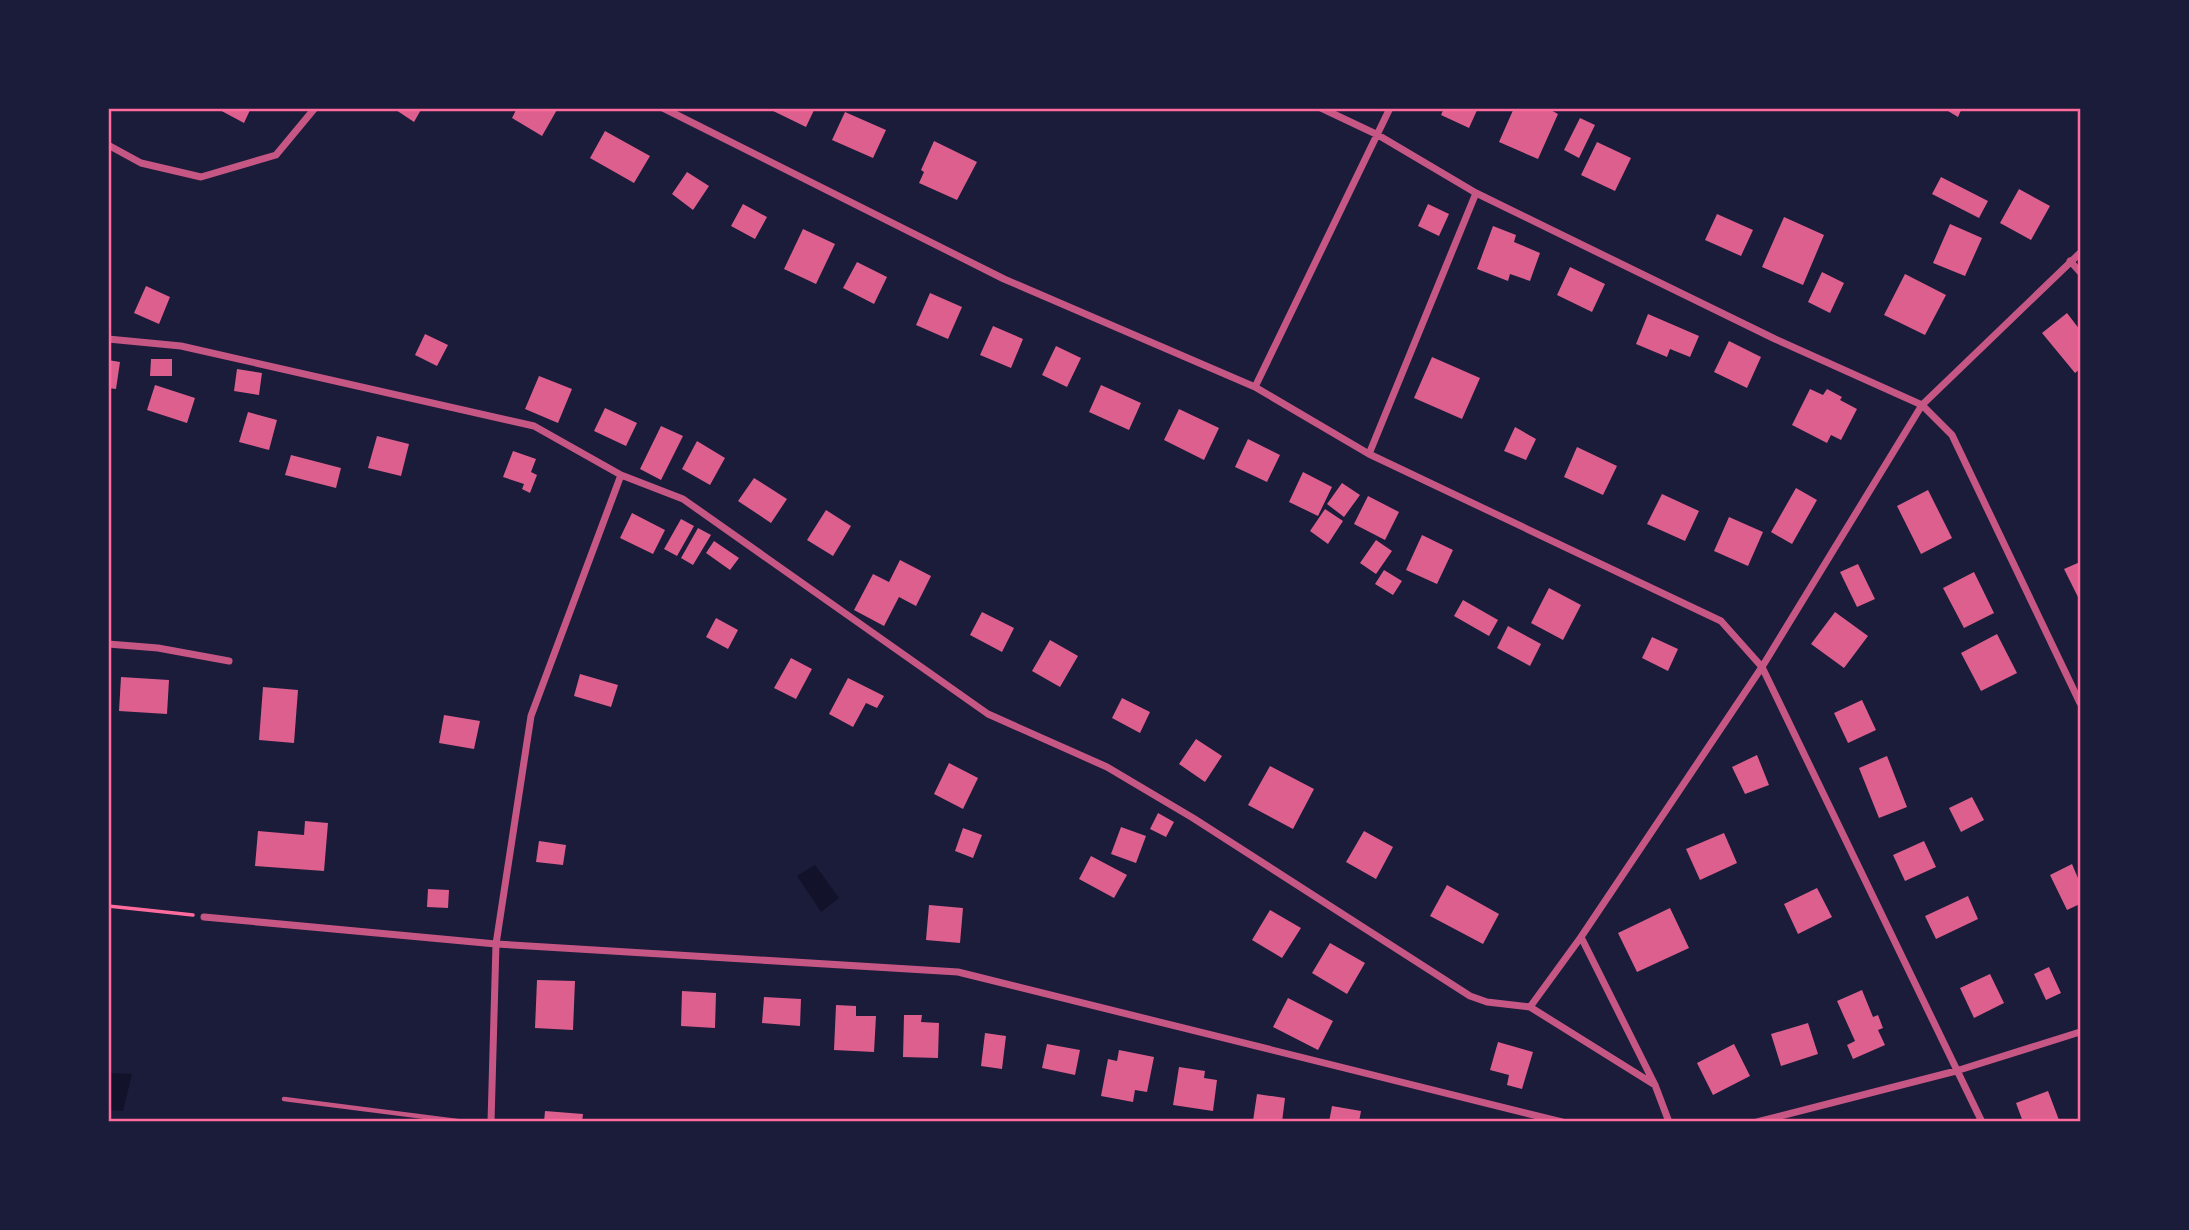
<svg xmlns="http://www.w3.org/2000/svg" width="2189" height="1230" viewBox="0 0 2189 1230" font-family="'Sofia Sans Condensed',sans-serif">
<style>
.water{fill:#12122b}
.building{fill:#dd5f8e}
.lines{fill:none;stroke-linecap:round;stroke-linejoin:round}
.path{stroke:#ff6b9d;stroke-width:3.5}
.service{stroke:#c65784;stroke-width:4.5}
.minor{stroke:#c65784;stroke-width:7}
.neatline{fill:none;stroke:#ff6b9d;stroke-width:2.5}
</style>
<rect width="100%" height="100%" fill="#1b1b3a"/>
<!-- water -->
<path class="water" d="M815,865L839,898L821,912L797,876Z
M109,1073L132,1074L123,1111L109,1110Z"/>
<!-- building -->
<path class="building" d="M216,108H251L244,123Z
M397,108H422L414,122L396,110Z
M517,108H558L542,136L512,118Z
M767,108H815L806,127Z
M1444,108H1478L1469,128L1441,115Z
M1514,108H1547L1558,114L1538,159L1499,142Z
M1943,108H1962L1958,117Z
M845,112L886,130L873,158L832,140Z
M1580,118L1595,125L1579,158L1564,150Z
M605,131L650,156L634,183L590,158Z
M934,141L977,162L957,200L919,183L924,172L921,170Z
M1597,142L1631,158L1615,191L1581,175Z
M687,172L709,186L693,210L672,194Z
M1941,177L1988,201L1979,218L1932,194Z
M2019,189L2050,206L2031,240L2000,223Z
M743,204L767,217L755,239L731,226Z
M1428,204L1449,214L1439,236L1418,226Z
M1717,214L1753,230L1741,256L1705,240Z
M1784,217L1824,235L1803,285L1762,267Z
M1950,224L1982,238L1965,276L1933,263Z
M1493,226L1516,235L1514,242L1540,253L1530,281L1510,274L1508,281L1477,269Z
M803,229L835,244L816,284L784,269Z
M857,262L887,277L874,304L843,288Z
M1570,267L1605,284L1592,312L1557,295Z
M1822,272L1844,283L1830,313L1808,302Z
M1905,274L1946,295L1925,335L1884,315Z
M146,286L170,297L159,324L134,313Z
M930,293L962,307L948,339L916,325Z
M2067,313L2080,330V369L2075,373L2042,333Z
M1648,314L1699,336L1690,357L1670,349L1667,357L1636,344Z
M993,326L1023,339L1011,368L980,355Z
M425,334L448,345L437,366L415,355Z
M1729,341L1761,357L1747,388L1714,372Z
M1056,346L1081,358L1067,387L1042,375Z
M1432,357L1480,378L1462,419L1414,398Z
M151,359H172V376H150Z
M108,360L120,362L116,389L108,388Z
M237,369L262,373L259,395L234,391Z
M539,376L572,389L558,423L525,409Z
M155,385L195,398L187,423L147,410Z
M1101,385L1141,403L1129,430L1089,412Z
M1810,389L1823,395L1827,389L1842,397L1840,400L1857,409L1841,440L1831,435L1827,443L1792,425Z
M605,408L637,423L626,446L594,431Z
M1179,409L1219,428L1204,460L1164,440Z
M248,412L277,420L269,450L239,442Z
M661,426L683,436L661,480L640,469Z
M1515,427L1536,439L1526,460L1504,451Z
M377,436L409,444L401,476L368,468Z
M1248,439L1280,455L1267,482L1235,467Z
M697,441L725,458L710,485L682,469Z
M1577,447L1617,466L1603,495L1564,477Z
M513,451L536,459L531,472L537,475L530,493L522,489L524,484L503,477Z
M291,455L341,468L336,488L285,475Z
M1303,472L1332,487L1318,516L1289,502Z
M754,478L787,499L771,523L738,501Z
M1342,483L1360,495L1344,517L1327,504Z
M1796,488L1817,500L1792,544L1771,532Z
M1928,490L1952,538L1921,554L1897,506Z
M1662,494L1699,511L1685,541L1647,524Z
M1368,496L1399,512L1385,540L1354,524Z
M1325,509L1343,521L1328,544L1310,531Z
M826,510L851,526L833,556L807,540Z
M632,513L665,530L653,554L620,538Z
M1729,517L1763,532L1748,566L1714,551Z
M681,519L694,526L677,556L664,549Z
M698,528L711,535L693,565L681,558Z
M1422,535L1453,550L1437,584L1406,570Z
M1376,540L1392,551L1376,574L1360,563Z
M714,541L739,558L730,570L706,553Z
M900,560L931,576L916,606L899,597L884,626L854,610L873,574L889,582Z
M2080,562V596L2078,597L2064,569Z
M1858,564L1875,599L1857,607L1840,572Z
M1384,570L1402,581L1393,595L1375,584Z
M1974,572L1994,613L1964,628L1943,588Z
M1549,588L1581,605L1563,640L1531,623Z
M1463,600L1498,620L1489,636L1454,616Z
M982,612L1014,628L1002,652L970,635Z
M1835,612L1868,636L1844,668L1811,644Z
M716,618L738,630L728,649L706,637Z
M1508,626L1541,644L1530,666L1497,648Z
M1997,634L2017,673L1981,691L1961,653Z
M1652,637L1678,649L1668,671L1642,658Z
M1050,640L1078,656L1060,687L1032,671Z
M791,658L812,669L796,699L774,688Z
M580,674L618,685L611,707L574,696Z
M121,677L169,680L167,714L119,711Z
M848,678L884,696L877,708L866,703L853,727L829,714Z
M263,687L298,690L294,743L259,740Z
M1122,698L1150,712L1140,733L1112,718Z
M1862,700L1876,730L1848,743L1834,713Z
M444,715L480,721L474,749L439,743Z
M1196,739L1222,756L1205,782L1179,764Z
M1757,755L1769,785L1745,794L1732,767Z
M1887,756L1907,807L1879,818L1859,768Z
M949,763L978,778L963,809L934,794Z
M1270,766L1314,789L1293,829L1248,805Z
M1972,797L1984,820L1961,832L1949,808Z
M1158,813L1174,822L1166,837L1150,829Z
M305,821L328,823L324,871L255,866L258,831L304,835Z
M1121,827L1146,836L1136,863L1111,854Z
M963,828L982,835L973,858L955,851Z
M1364,831L1393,847L1376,879L1346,862Z
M1724,833L1737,863L1700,880L1686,849Z
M539,841L566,845L563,865L536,862Z
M1924,841L1936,867L1905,881L1893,855Z
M1091,856L1127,875L1114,898L1079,879Z
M2072,864L2080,883V904L2067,910L2050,875Z
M1447,885L1499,914L1483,944L1430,916Z
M1817,888L1832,917L1798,934L1784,904Z
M428,889L449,890L448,908L427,907Z
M1968,896L1978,919L1936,939L1925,916Z
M929,905L963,908L960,943L926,940Z
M1670,908L1689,948L1637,972L1618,933Z
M1270,910L1301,928L1282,958L1252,940Z
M1330,943L1365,963L1347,994L1312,973Z
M2049,967L2061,993L2046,1000L2034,974Z
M1990,974L2004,1003L1974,1018L1960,988Z
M537,980L575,981L573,1030L535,1028Z
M1862,990L1873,1017L1878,1015L1883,1028L1878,1030L1885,1045L1853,1059L1847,1045L1855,1041L1837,1001Z
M682,991L716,993L715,1028L681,1026Z
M764,997L801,999L800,1026L762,1023Z
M1288,998L1333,1021L1318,1050L1273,1027Z
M836,1005L856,1006V1016H876L874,1052L834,1050Z
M904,1015H922L921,1022L939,1023L938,1058L903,1057Z
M1808,1023L1818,1054L1781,1066L1771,1034Z
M985,1033L1006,1036L1002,1069L981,1066Z
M1498,1042L1533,1052L1522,1089L1507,1085L1509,1075L1490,1070Z
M1047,1044L1080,1050L1075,1075L1042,1068Z
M1734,1044L1750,1076L1713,1095L1697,1063Z
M1119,1050L1154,1057L1147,1092L1135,1090L1133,1102L1101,1096L1108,1059L1117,1061Z
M1179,1067L1205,1071L1204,1078L1217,1080L1213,1111L1173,1105Z
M2048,1091L2059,1120L2023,1122L2016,1103Z
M1257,1094L1285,1098L1282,1122L1253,1121Z
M1332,1106L1361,1111L1359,1122H1329Z
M545,1111L583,1114L582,1122H544Z"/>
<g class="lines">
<!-- path -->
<path class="path" d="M108,906L193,915"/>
<!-- service -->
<path class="service" d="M284,1099L465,1122"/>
<!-- minor -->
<path class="minor" d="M663,108L1004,279L1255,387L1369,454L1721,621L1762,667L1982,1122
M1321,108L1378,135L1476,193L1775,339L1922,405L1952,435L2080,703
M108,145L141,163L201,177L276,155L315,108
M2070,261L2080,272
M108,339L181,346L534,426L621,475L683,499L988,714L1107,767L1193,818L1470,996L1487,1002L1530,1007L1655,1085
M1255,387L1390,108
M1369,454L1476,193
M108,644L158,648L229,661
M204,917L496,944L958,972L1562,1122
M1530,1007L1581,937
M491,1122L496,944L531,716L621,475
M1669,1122L1655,1085L1581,937L1762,667L1922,405L2080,253
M1757,1122L1956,1071L2080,1032"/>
</g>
<!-- border -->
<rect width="2189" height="1230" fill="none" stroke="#1b1b3a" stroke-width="220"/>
<rect x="110" y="110" width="1969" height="1010" class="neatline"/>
</svg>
